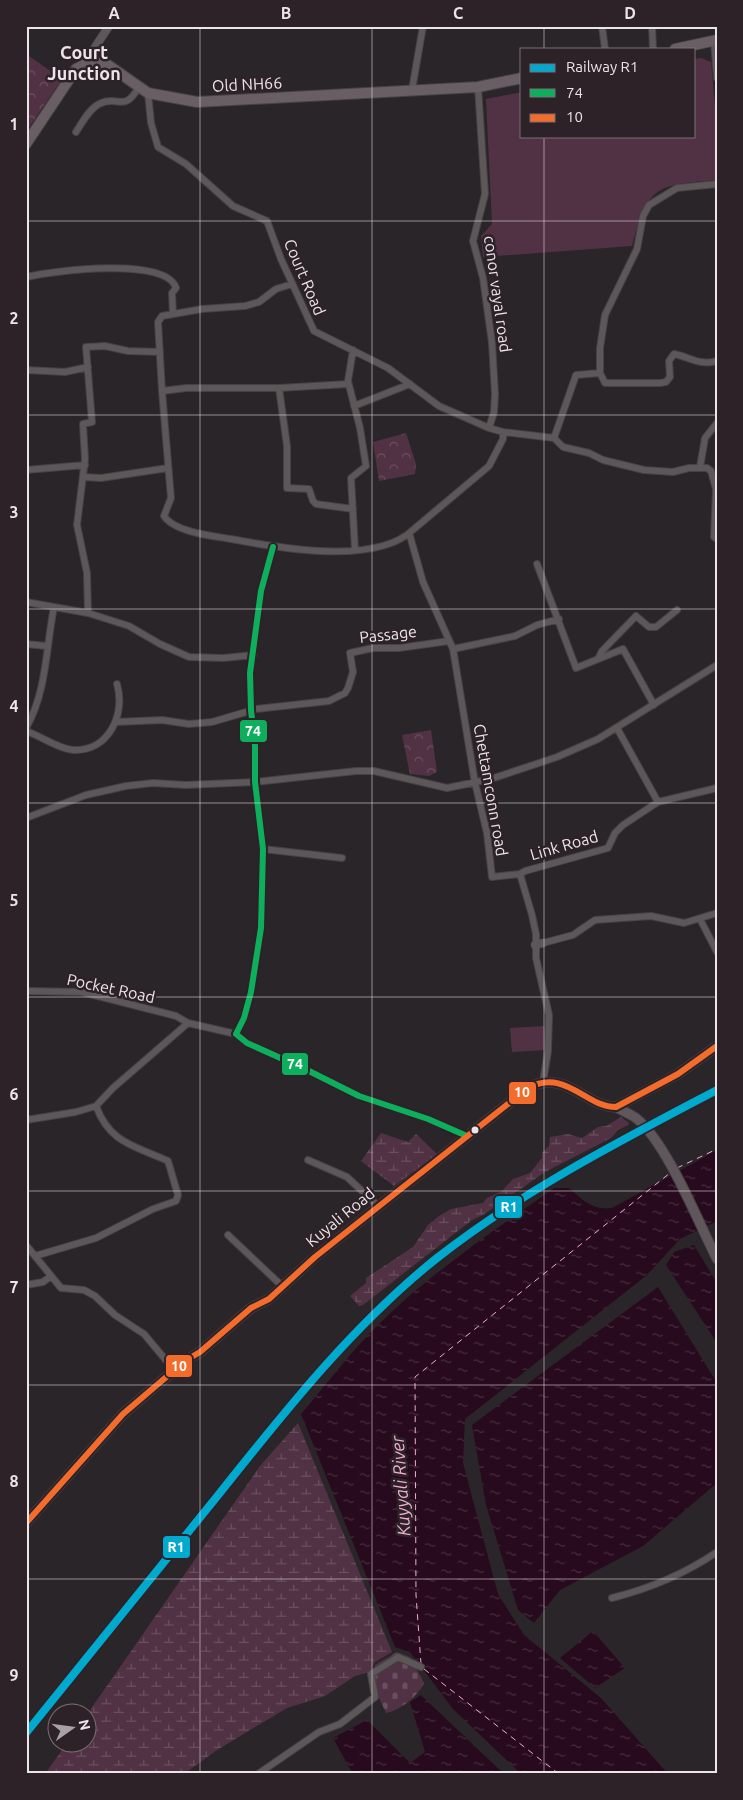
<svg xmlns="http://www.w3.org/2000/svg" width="743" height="1800" viewBox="0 0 743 1800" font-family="Ubuntu,sans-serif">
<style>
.wetland{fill:url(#wetland-marsh)}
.cemetery{fill:url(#cemetery-stones)}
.park{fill:url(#park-crowns)}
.garden{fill:#513244}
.water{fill:url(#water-ripples)}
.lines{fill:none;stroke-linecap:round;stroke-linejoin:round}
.ferry{stroke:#f0add2;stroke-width:1;stroke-dasharray:6 5;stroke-linecap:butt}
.minor-casing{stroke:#464144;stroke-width:8}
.tertiary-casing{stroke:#464144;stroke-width:9}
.secondary-casing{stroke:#464144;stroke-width:11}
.primary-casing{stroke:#464144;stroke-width:12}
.minor{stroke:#5d575a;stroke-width:6}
.tertiary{stroke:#5d575a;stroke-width:8}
.secondary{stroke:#60575c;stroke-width:9}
.primary{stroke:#695e64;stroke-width:10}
.bus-1-casing{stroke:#2d2228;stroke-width:10}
.bus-2-casing{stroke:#2d2228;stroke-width:10}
.bus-1{stroke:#0daf5c;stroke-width:6}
.bus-2{stroke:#f36c2b;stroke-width:6}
.rail-1-casing{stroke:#2d2228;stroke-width:11}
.rail-1{stroke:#00a9ce;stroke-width:8}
.grid{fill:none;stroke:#ece4e8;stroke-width:1;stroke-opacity:0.55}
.bus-dot{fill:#ece4e8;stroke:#2d2228;stroke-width:2}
.labels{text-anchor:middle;stroke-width:5;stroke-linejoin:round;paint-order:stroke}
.street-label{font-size:16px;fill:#ece4e8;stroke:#2d2228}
.neighbourhood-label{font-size:18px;font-weight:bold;fill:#ece4e8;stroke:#2d2228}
.water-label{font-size:18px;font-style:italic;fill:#f0add2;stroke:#2d2228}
.line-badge{stroke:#2d2228;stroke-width:2}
.badge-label{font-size:14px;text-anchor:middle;font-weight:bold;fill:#fff}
.neatline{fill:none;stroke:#ece4e8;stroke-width:2}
.grid-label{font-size:16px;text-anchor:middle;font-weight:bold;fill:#ece4e8}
</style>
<defs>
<pattern id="wetland-marsh" width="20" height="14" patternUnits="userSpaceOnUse" patternTransform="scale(1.25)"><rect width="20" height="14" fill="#513244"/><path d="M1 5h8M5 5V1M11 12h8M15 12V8" fill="none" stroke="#6a505f"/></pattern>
<pattern id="cemetery-stones" width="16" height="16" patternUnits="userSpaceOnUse" patternTransform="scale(1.25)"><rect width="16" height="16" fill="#513244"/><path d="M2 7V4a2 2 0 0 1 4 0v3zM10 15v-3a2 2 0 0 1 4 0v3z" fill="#6a505f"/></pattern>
<pattern id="park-crowns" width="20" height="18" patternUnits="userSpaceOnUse" patternTransform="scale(1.25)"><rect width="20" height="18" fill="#513244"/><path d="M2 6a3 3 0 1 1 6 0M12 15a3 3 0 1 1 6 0" fill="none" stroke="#6a505f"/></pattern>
<pattern id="water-ripples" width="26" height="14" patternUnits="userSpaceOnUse" patternTransform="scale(1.25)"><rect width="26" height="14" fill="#270a1d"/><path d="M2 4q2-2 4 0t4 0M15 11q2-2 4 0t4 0" fill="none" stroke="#462e3e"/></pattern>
</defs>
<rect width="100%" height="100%" fill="#2a2528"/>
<!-- wetland -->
<path class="wetland" d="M621,1117L629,1123L628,1125L618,1130L611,1138L545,1172L483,1215L472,1220L363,1305L359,1306L350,1296L366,1283V1278L413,1247L428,1225L439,1216L451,1209L483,1203L487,1198L502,1191L513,1179L530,1173L542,1158V1153L549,1146L550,1137L568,1134L582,1138L598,1127L606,1126Z
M381,1133L408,1142L416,1134L437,1154L394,1186L361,1161Z
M298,1423L392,1652L375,1662L370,1672L355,1676L325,1696L287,1708L217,1750L184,1774H45L67,1743L88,1742V1713L260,1466Z"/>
<!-- cemetery -->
<path class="cemetery" d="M397,1652L410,1657L424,1683C418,1696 401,1710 386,1713L375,1689V1665Z"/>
<!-- park -->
<path class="park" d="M26,54L62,79L26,132Z
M406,433L416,464L415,474L379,481L373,442Z
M431,730L437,772L429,776L410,774L402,735Z"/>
<!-- garden -->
<path class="garden" d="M701,58L711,62L717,126V180C656,185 648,185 632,246L483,257L481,236L492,224L486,99L522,92V136H694V59Z
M544,1026L546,1050L512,1052L510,1028Z"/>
<!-- water -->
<path class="water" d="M717,1150V1221L680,1239L647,1275L465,1419L463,1463L498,1594L524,1635L601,1698L668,1774H521L453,1709L410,1652L395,1647L301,1414C327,1384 351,1351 379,1324C432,1272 493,1231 554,1188H569C583,1200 593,1211 612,1208Z
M694,1245L717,1283V1343L666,1265L674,1252Z
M658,1287L717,1383V1483L643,1546L560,1590L534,1623L518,1610L486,1505L472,1425Z
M593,1631L625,1668L595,1688L560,1658Z
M421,1695L504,1774H353L333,1738L367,1720L410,1763L425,1752L410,1702Z"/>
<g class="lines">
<!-- ferry -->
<path class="ferry" d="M677,1168L717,1149
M421,1664L416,1595L415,1377L670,1173
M424,1669L559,1774"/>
<!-- minor casing -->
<g class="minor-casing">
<path id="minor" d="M602,26L605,49
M652,26L653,49
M714,41L717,78
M478,87L485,194L473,241L483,278L492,343L495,394L494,412L489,428L503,432L554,438L576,375L600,373V348L605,315L637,249L643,216L649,205L677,188L717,184
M412,90L423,26
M148,93L151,123L158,147L186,164L233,206L267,221L281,259L314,331L388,368L439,406L489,428
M76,132C82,123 89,109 99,104C119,94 123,114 139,87
M26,277C52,271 166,256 176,288L172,293L173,314
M353,350L348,381L360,428L366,466L351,478L355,550
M160,352L128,351L105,346L86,347L92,422L83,424L85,459L77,525L87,573L88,613L129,626L160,644L189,657L223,658L254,655
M26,370L65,372L88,367
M600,373L605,383H660L666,382L670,377L669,361L674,354C690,357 699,366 717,361
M348,384L279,388L287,446V488L309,489L313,501L316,504L353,509
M279,388H186L162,391L171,498L164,516C174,532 213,536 231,539C279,548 377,566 414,529L489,466L503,439V432
M162,391L158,322L162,316L202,309L245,306L259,302L276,289L292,284
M354,406L410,384
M554,438L563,447L589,453L603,460L644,470L673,472L689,468H707L711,471L716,489L714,537L717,539
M700,467L705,438L717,423
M26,470L85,465
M83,477L101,478L168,468
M410,536L423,582L453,649L475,783L487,833L492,877L520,874L532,915L536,934V958L549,1015L548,1051L543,1082
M273,547L261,591L250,673L251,710L255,746V782L263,849L261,928L251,992L244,1018L236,1034L247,1043L305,1069L359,1096L428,1119L467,1136
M537,564L576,668L623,649L654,705
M26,602L88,613
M26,644L46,646
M453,649L515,636L537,625L559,619
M598,659L602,651L636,616L649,627H656L677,610
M116,722L162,720L189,724L212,722L256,709L329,701L345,693L348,688L353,672L350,653L373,648H399L449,641
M26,728C47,692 46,646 54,607
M617,728L658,802L717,788
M26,731C41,736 58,749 73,750C108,752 126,715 117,684
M26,818L86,795L126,786L153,783L186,785L255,782L356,771H374L447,788L491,779L557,757L598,739L717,665
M263,849L342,858
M520,874L525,871L608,848L615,833L623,825L658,802
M700,919L717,952
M543,943L573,935L595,920L651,916L684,923L717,913
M26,991L82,992L176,1016L188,1023
M26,1120L76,1112L96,1106L113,1088L188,1023L236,1034
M308,1160L347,1177L378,1206
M228,1235L282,1286
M26,1245L61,1288L84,1290L95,1296L115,1315L144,1334L175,1371
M35,1256L96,1238L153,1209L176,1201L178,1195L168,1161C136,1146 110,1144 96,1106
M26,1285L43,1282L51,1276
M612,1598C648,1589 686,1573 717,1552
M258,1774L319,1732L340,1724L375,1697L371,1674L398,1657L421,1667"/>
</g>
<!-- tertiary casing -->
<g class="tertiary-casing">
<path id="tertiary" d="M84,64L109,26
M535,945L543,943"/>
</g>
<!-- secondary casing -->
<g class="secondary-casing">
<path id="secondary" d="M616,1107C623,1111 630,1114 636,1118C667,1143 698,1222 717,1259
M26,1523L123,1414L185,1361L200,1352L251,1308L269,1299L315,1257L528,1088C566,1068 585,1107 616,1107L678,1074L717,1046"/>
</g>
<!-- primary casing -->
<g class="primary-casing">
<path id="primary" d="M675,49L717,40
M26,144L76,69L91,61L108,65L148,93L197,102L478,87L522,78"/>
</g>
<!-- minor -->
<use href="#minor" class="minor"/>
<!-- tertiary -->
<use href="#tertiary" class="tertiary"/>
<!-- secondary -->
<use href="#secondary" class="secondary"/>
<!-- primary -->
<use href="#primary" class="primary"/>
<!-- bus-1 casing -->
<g class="bus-1-casing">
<path id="bus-1" d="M273,547L261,591L250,673L251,710L255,746V782L263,849L261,928L251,992L244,1018L236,1034L247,1043L305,1069L359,1096L428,1119L467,1136"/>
</g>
<!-- bus-2 casing -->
<g class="bus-2-casing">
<path id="bus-2" d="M26,1523L123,1414L185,1361L200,1352L251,1308L269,1299L315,1257L528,1088C566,1068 585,1107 616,1107L678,1074L717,1046"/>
</g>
<!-- bus-1 -->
<use href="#bus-1" class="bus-1"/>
<!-- bus-2 -->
<use href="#bus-2" class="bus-2"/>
<!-- rail-1 casing -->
<g class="rail-1-casing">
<path id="rail-1" d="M26,1733C91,1653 155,1573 219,1494C286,1410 353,1325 437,1258C522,1191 622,1140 717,1090"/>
</g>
<!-- rail-1 -->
<use href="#rail-1" class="rail-1"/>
</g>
<!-- grid -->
<path class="grid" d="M200,26V1774M372,26V1774M544,26V49M544,136V1774M26,221H717M26,415H717M26,609H717M26,803H717M26,997H717M26,1191H717M26,1385H717M26,1579H717"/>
<!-- markers -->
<circle class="bus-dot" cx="475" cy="1130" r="4.5"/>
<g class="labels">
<!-- street labels -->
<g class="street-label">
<text transform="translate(247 84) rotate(-3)" y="6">Old NH66</text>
<text transform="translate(305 277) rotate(67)" y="6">Court Road</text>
<text transform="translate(498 294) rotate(82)" y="6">conor vayal road</text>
<text transform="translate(388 634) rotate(-6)" y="6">Passage</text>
<text transform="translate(491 790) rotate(80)" y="6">Chettamconn road</text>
<text transform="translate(564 845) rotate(-16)" y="6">Link Road</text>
<text transform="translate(111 988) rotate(12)" y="6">Pocket Road</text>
<text transform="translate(340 1217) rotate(-39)" y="6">Kuyali Road</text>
</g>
<!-- neighbourhood labels -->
<g class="neighbourhood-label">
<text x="84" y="59">Court<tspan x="84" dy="21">Junction</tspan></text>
</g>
<!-- water labels -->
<g class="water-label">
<text transform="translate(401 1486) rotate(-94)" y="6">Kuyyali River</text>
</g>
</g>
<g class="line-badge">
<rect x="239" y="719" width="29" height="24" rx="5" fill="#0daf5c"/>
<rect x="281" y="1052" width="28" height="24" rx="5" fill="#0daf5c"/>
<rect x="508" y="1081" width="29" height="24" rx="5" fill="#f36c2b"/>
<rect x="494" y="1195" width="29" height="24" rx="5" fill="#00a9ce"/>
<rect x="165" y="1354" width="28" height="24" rx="5" fill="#f36c2b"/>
<rect x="162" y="1535" width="29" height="24" rx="5" fill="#00a9ce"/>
</g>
<g class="badge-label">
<text x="253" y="736">74</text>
<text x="295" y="1069">74</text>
<text x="522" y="1097">10</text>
<text x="509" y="1212">R1</text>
<text x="179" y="1371">10</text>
<text x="176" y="1552">R1</text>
</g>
<!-- border -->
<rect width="743" height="1800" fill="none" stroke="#2d2228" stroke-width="55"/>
<!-- legend -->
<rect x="520" y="48" width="175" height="90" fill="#2d2228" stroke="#797075"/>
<rect x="530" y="64" width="25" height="8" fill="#00a9ce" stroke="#797075"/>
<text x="566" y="72" font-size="15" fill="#ece4e8">Railway R1</text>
<rect x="530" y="89" width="25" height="8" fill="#0daf5c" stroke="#797075"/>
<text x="566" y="98" font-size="15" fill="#ece4e8">74</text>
<rect x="530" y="114" width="25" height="8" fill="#f36c2b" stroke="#797075"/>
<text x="566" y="122" font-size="15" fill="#ece4e8">10</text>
<!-- north arrow -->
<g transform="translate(72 1728) rotate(76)"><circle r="24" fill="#2d2228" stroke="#797075"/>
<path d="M0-4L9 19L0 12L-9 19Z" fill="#a8a1a5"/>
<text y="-8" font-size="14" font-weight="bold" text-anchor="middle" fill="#ece4e8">N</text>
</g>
<rect x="28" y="28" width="688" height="1744" class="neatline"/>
<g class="grid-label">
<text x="114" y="19">A</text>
<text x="286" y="19">B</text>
<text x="458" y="19">C</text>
<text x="630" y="19">D</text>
<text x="14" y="130">1</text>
<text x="14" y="324">2</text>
<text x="14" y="518">3</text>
<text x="14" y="712">4</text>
<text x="14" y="906">5</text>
<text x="14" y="1100">6</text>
<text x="14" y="1293">7</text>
<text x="14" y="1487">8</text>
<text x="14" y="1681">9</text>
</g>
</svg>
